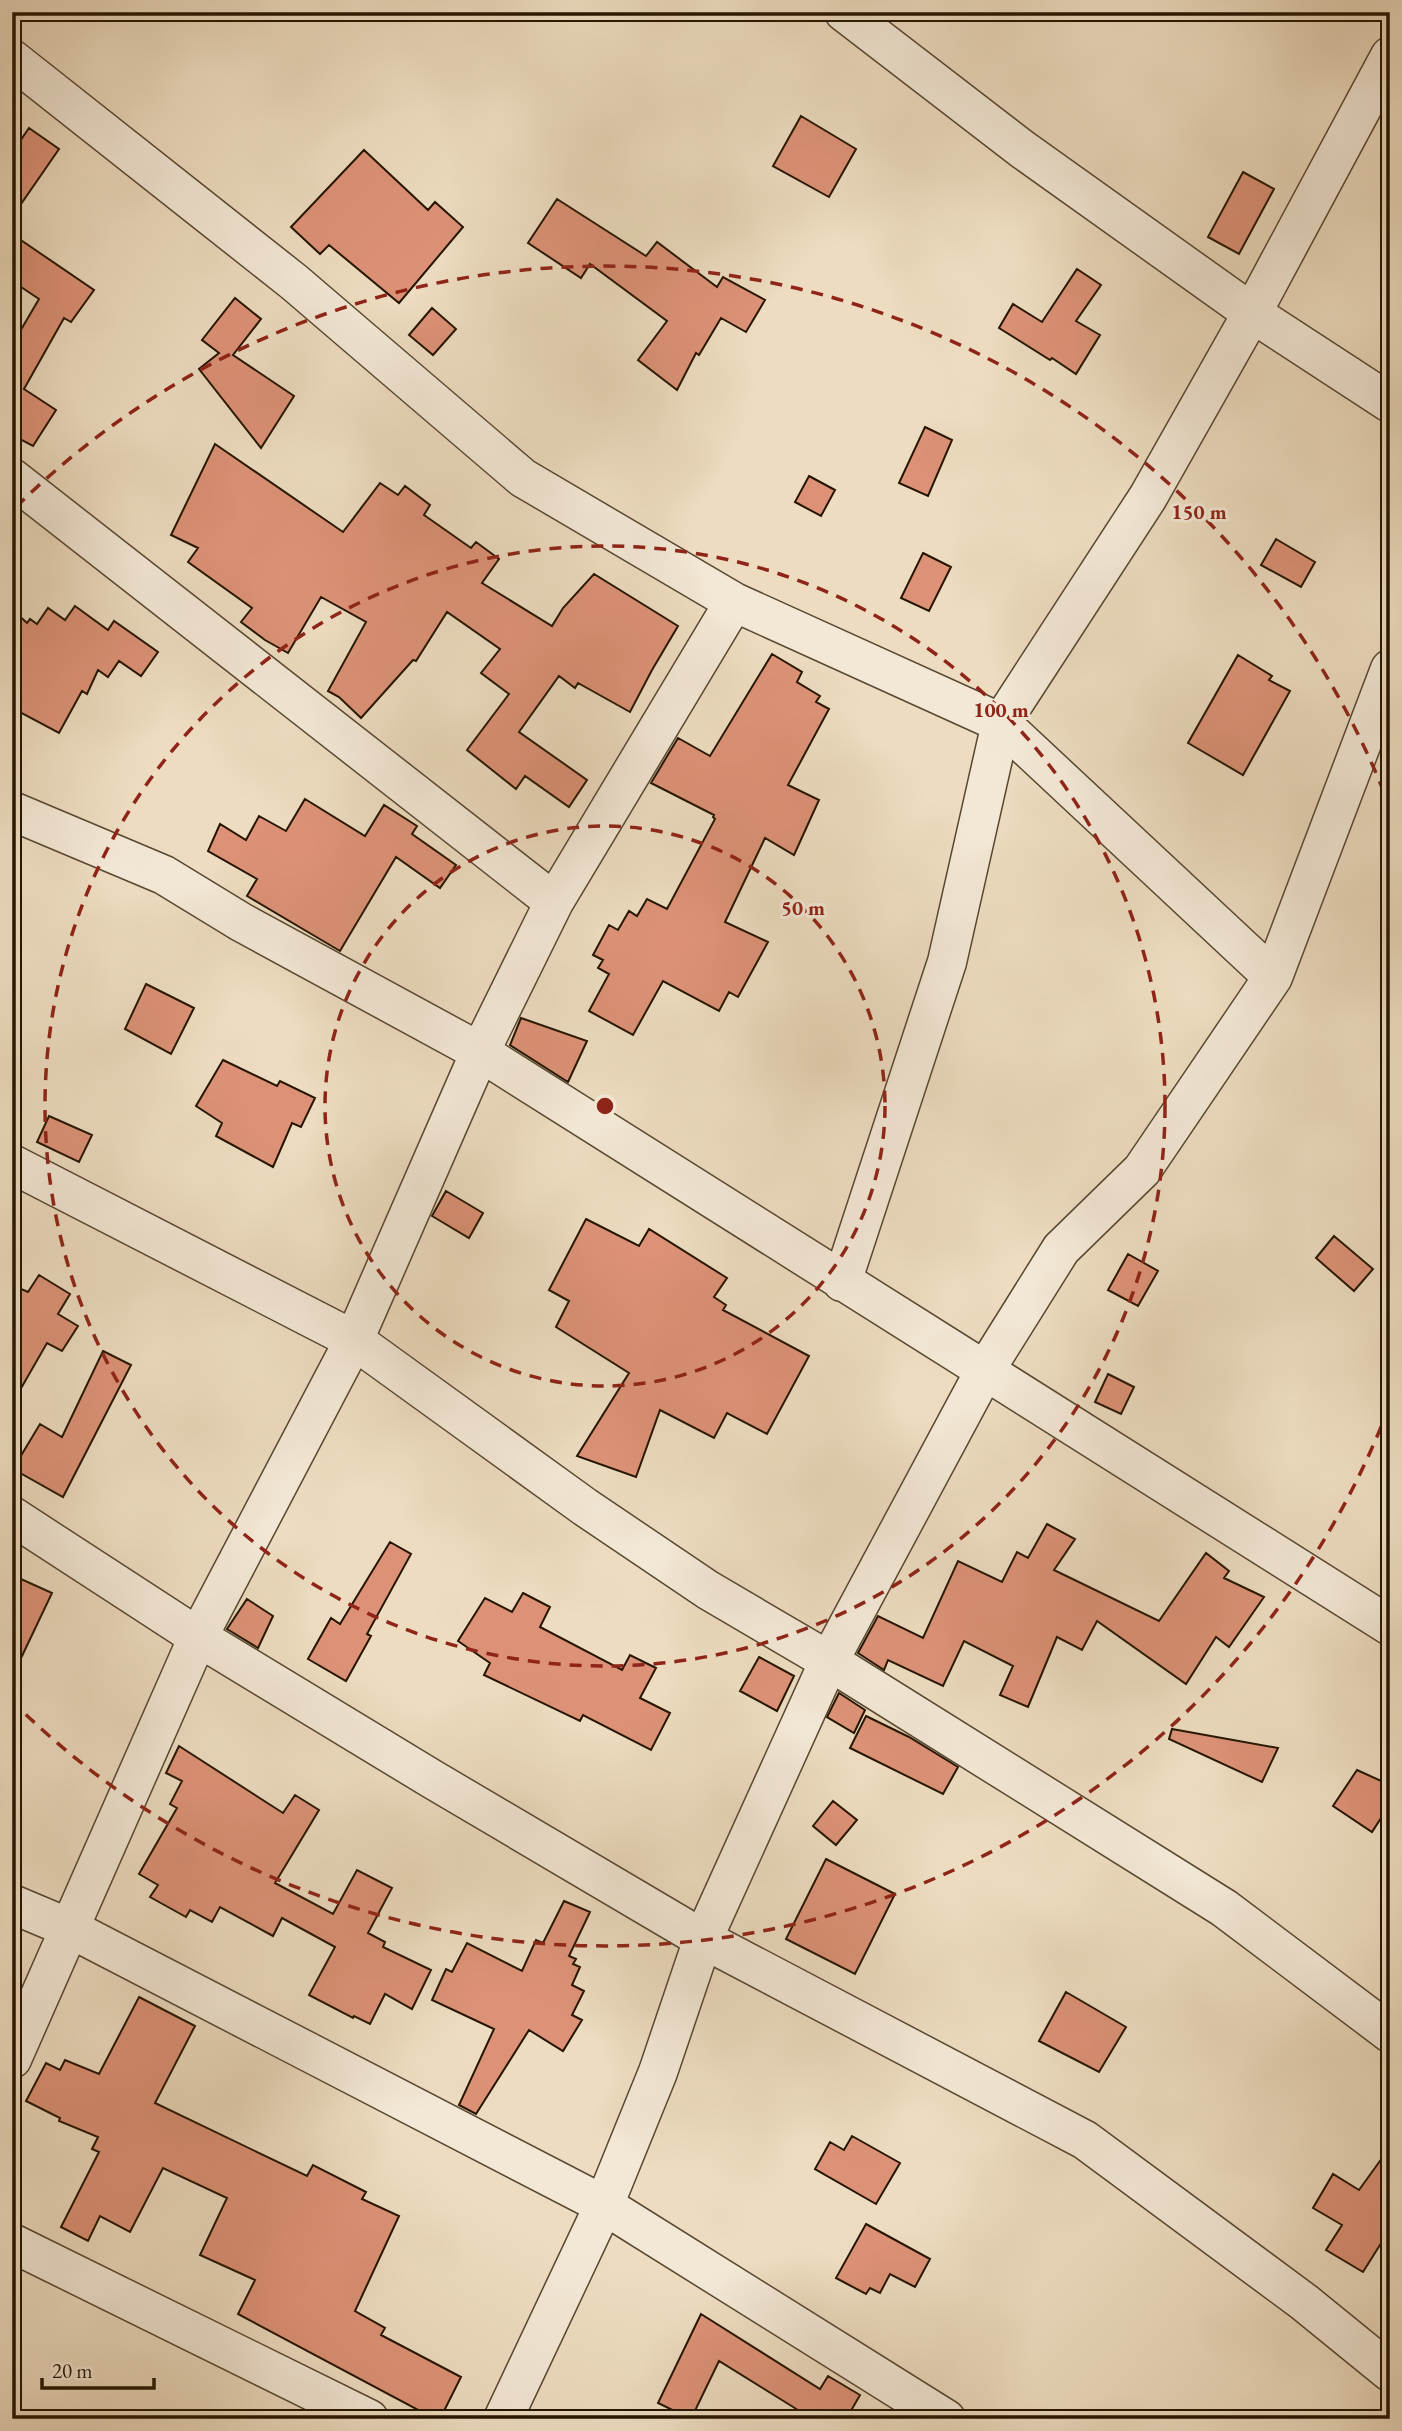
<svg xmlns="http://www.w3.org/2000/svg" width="1402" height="2431" viewBox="0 0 1402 2431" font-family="'EB Garamond',serif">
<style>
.building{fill:#dd9277;stroke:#251500;stroke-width:2}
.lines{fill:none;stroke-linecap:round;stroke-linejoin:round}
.minor-casing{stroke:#574730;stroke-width:41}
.minor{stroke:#f3e8d6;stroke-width:38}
.ring{fill:none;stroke:#8f2418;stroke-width:3.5;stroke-dasharray:12 9}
.centre{fill:#8f2418;stroke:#f3e8d6;stroke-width:3.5}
.ring-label{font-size:21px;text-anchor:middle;font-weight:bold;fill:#8f2418;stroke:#f3e8d6;stroke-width:6;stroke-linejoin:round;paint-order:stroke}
</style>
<rect width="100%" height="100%" fill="#eddcc0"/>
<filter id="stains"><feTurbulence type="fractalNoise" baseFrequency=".00286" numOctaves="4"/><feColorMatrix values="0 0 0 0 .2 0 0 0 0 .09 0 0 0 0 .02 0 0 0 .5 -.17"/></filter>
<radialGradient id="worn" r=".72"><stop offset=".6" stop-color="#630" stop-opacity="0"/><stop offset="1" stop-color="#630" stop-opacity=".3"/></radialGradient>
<!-- building -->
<path class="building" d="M801,116L856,149L829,197L773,166Z
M29,128L59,149L12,217V153Z
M364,150L428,210L435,202L463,227L399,303L329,245L320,254L291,227Z
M1243,172L1274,189L1239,254L1208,237Z
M557,199L646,256L657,242L717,287L723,277L765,300L746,332L721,318L699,355L696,353L677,390L638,360L667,321L590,264L581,278L528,243Z
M12,234L94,290L71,322L64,318L24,389L56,410L33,446L12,435V345L39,299L12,281Z
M1077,269L1101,285L1076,321L1100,335L1076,374L1052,358L1050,360L999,328L1013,304L1042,322Z
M235,298L261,319L233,355L294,396L261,448L199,369L219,353L202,340Z
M432,308L456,329L433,355L409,335Z
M925,427L952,440L928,496L899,483Z
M215,444L343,532L380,483L398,495L405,486L430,505L424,515L471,548L476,542L499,559L482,583L552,626L563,608L594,574L678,626L652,670L630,712L578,683L575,688L559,676L519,732L587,780L569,807L525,776L516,789L467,750L509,694L481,673L500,649L447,612L416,661L413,660L361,718L339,697L328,691L366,622L321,597L288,653L265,640L241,622L252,608L188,562L198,548L171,535Z
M809,476L835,490L821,516L795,502Z
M1276,539L1315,562L1301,587L1261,565Z
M923,553L951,567L929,611L901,598Z
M75,606L108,630L114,621L158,652L141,676L119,661L108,677L98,670L87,694L82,691L59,733L12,708V609L27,623L30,619L37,624L48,608L65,620Z
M772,654L802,672L797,682L820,696L816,702L829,709L788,785L819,800L794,855L765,838L725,922L768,942L738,997L729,992L719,1011L663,981L633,1035L589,1011L609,974L598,968L603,960L593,955L609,925L618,930L629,911L637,916L647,899L667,909L715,819L713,817L714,815L651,783L678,738L710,756Z
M1238,655L1272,676L1269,680L1290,691L1243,775L1188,743Z
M305,799L365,836L384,805L417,826L412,834L456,865L440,888L396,857L340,951L247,896L257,879L208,851L220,824L246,840L259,816L286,831Z
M146,984L194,1008L171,1054L125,1029Z
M521,1018L587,1041L568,1082L510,1045Z
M223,1060L277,1086L280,1081L315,1098L301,1127L292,1123L273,1167L216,1136L222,1123L196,1106Z
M49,1116L92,1135L79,1162L37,1142Z
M446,1191L483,1213L469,1238L432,1216Z
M586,1219L639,1246L649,1229L727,1278L714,1297L726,1305L723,1310L809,1356L767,1434L727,1413L714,1438L660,1410L636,1477L577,1456L629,1373L556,1327L569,1301L549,1290Z
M1334,1236L1373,1269L1354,1291L1316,1258Z
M1128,1254L1158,1271L1138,1306L1108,1290Z
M39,1275L70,1294L58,1314L78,1326L62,1351L47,1343L12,1404V1285L28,1292Z
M103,1351L131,1365L63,1497L13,1469L40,1424L62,1437Z
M1108,1374L1134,1387L1121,1414L1095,1402Z
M1047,1524L1075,1539L1054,1570L1159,1621L1206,1553L1229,1571L1224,1578L1264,1597L1229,1647L1216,1637L1186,1684L1097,1621L1082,1650L1057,1637L1028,1707L1000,1695L1013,1666L964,1641L943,1686L888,1660L884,1670L858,1653L878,1616L923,1638L958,1561L1002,1582L1017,1552L1028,1558Z
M390,1542L411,1554L367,1634L371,1636L346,1681L308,1659L331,1618L340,1624Z
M12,1575L52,1593L12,1677Z
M523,1593L550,1607L540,1627L622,1670L630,1655L656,1668L640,1698L670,1713L651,1750L583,1715L580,1721L484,1675L490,1663L458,1641L485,1598L512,1612Z
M247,1599L273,1616L258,1648L227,1629Z
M759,1657L794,1676L777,1711L740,1691Z
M839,1693L865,1710L854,1733L827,1717Z
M866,1716L909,1737L958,1767L943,1794L850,1748Z
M1172,1729L1278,1748L1262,1782L1169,1739Z
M179,1746L283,1813L295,1795L319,1810L275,1883L333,1914L357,1870L392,1888L368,1933L385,1942L383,1947L431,1970L412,2009L385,1994L370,2024L354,2016L353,2018L309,1995L335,1947L282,1918L273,1936L220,1907L212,1922L190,1910L186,1917L150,1897L158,1885L139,1874L177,1808L170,1804L182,1781L166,1773Z
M1357,1770L1390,1785V1804L1372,1832L1333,1806Z
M833,1801L857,1820L836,1845L813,1826Z
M826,1859L895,1894L855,1974L786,1939Z
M564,1901L590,1912L569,1956L576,1959L573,1964L580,1967L572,1985L584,1991L572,2015L582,2020L563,2051L529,2030L476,2114L459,2105L494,2029L432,2000L446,1969L452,1972L467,1943L522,1971L536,1940L543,1943Z
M1066,1992L1126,2027L1099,2072L1039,2041Z
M139,1997L195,2026L155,2103L307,2176L313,2165L366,2192L362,2199L399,2216L355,2311L385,2328L381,2335L461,2377L440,2419H435L238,2314L255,2280L200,2255L227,2198L163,2168L130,2232L100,2216L88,2241L61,2227L99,2152L92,2149L98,2137L59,2121L60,2118L26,2101L46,2063L60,2070L65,2060L99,2074Z
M852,2136L900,2163L876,2204L815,2169L830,2142L844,2150Z
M1390,2147V2229L1363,2272L1326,2250L1342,2225L1313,2208L1333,2174L1359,2190Z
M866,2224L930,2259L915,2287L890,2274L880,2293L870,2288L866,2294L836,2278Z
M701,2314L820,2389L828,2376L860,2395L852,2409L867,2419H804L806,2415L719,2361L691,2419L658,2403Z"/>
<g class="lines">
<!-- minor casing -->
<g class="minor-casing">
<path id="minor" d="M844,12L1022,149L1252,313L1390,403
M12,59L294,282L523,478L734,602L1001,723L1273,977
M12,478L554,902
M12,811L164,875L241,922L480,1052L1390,1626
M12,1164L354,1340L585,1507L708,1590L829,1661L1224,1908L1390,2033
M842,1282L947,962L1001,723L1148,497L1252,313L1390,56
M12,1516L198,1637L432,1779L703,1939L1085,2140L1304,2302L1390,2372
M12,1904L69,1928L604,2205L946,2419
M12,2059L198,1637L354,1340L480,1052L554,902L734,602
M12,2243L369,2419
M503,2419L604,2205L658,2072L703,1939L829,1661L984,1372L1061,1249L1142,1170L1273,977L1390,669"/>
</g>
<!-- minor -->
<use href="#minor" class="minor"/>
</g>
<!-- distance rings -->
<g class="ring">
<circle cx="605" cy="1106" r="280"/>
<circle cx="605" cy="1106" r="560"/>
<path d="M1389 1407A840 840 0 0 1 16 1705M16 507A840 840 0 0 1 1389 805"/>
</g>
<circle cx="605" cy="1106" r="10" class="centre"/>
<g class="ring-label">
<text x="1199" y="519">150 m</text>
<text x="1001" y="717">100 m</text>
<text x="803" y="915">50 m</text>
</g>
<!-- margin -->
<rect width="1402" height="2431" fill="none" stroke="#eddcc0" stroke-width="42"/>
<rect x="14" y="14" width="1374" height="2403" fill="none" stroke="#251500" stroke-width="3.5"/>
<rect x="21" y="21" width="1360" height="2389" fill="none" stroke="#251500" stroke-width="2"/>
<!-- scale -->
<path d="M42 2378v10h112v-10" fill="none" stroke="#251500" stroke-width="3.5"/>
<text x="52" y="2378" font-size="21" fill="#251500" stroke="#f3e8d6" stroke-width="5" paint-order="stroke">20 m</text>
<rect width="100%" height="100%" filter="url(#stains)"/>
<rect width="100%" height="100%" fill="url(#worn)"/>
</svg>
